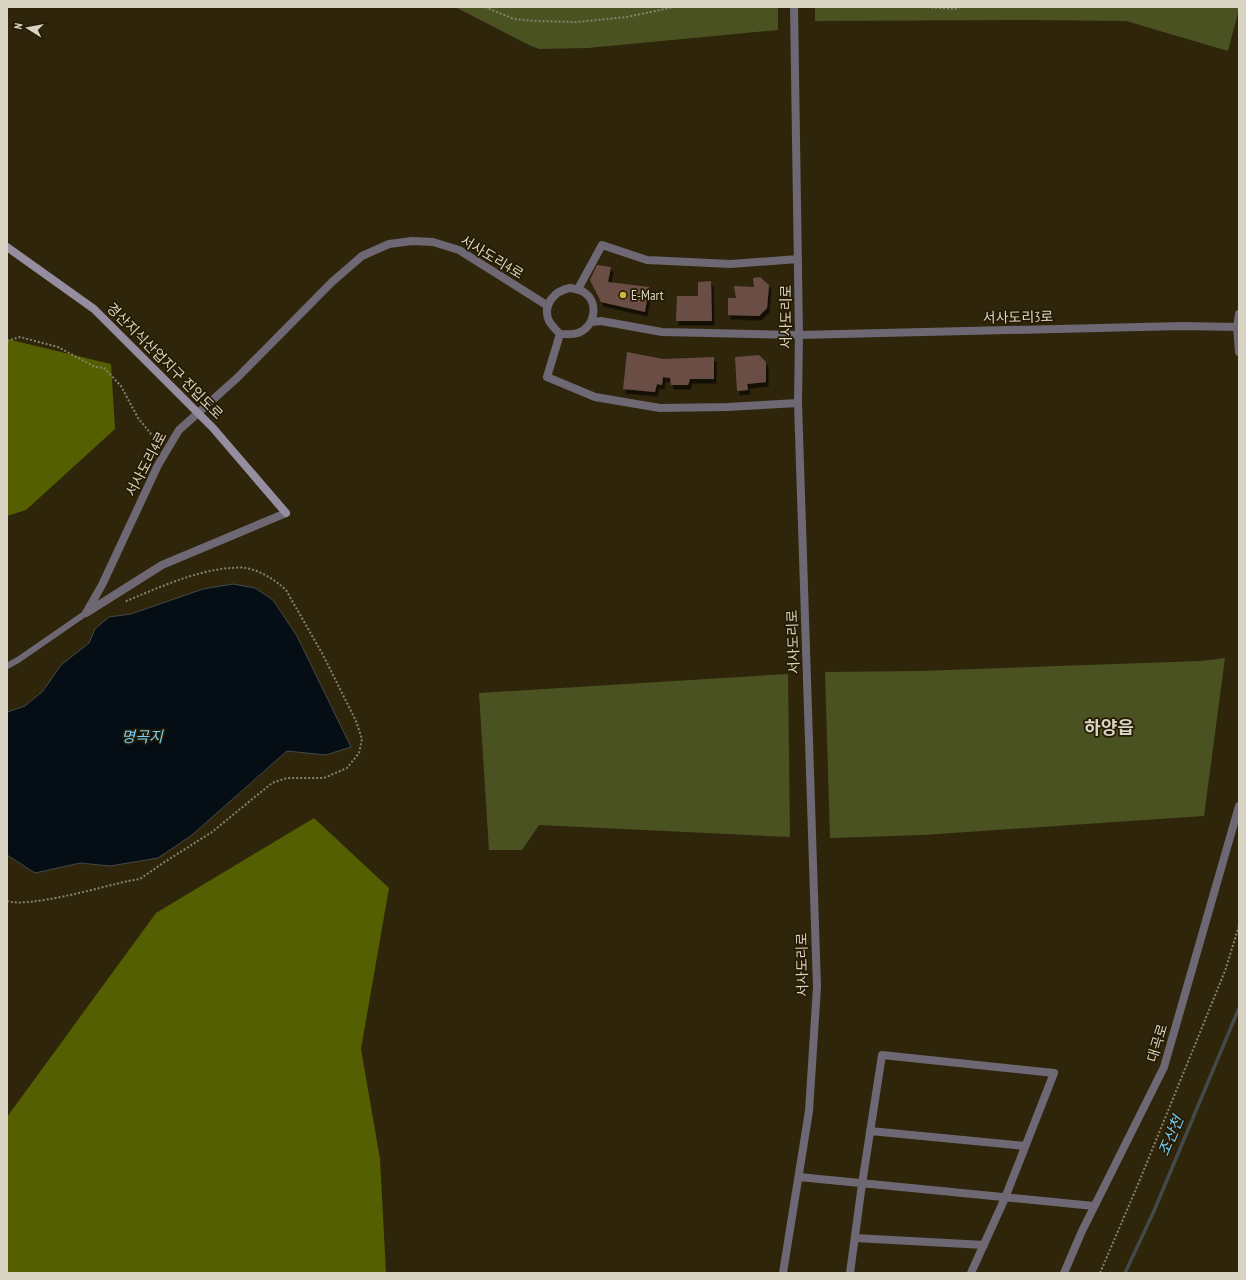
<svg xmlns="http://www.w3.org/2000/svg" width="1246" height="1280" viewBox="0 0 1246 1280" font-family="'PT Sans Narrow','Noto Sans KR',sans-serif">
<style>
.green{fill:#4a5222}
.forest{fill:#535f01}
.water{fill:#040e14;stroke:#444949}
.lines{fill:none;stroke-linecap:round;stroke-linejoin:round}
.stream{stroke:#444949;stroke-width:3.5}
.building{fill:#6b4e45;filter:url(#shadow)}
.path{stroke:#88806c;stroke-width:2;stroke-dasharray:2 2;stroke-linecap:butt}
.lane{stroke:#6d6874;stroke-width:6}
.street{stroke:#6d6874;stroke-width:8}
.secondary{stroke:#958da0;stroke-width:8}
.poi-dot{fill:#d0b736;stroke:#251b03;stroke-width:1.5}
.labels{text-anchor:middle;stroke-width:3.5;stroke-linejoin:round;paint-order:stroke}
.street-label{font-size:14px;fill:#d9d3c4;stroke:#251b03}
.poi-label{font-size:14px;fill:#d9d3c4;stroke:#251b03;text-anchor:start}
.water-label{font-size:15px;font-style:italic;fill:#74d1fe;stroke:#251b03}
.district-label{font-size:18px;font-weight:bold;fill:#d9d3c4;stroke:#251b03}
</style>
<defs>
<filter id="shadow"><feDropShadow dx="2.5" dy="4.5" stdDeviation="0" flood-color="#0009"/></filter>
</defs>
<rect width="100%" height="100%" fill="#2f250b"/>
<!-- green -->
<path class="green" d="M455,7H778V30L588,48L539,49L529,45Z
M815,7H1239V9L1228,51L1126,21L1029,20L815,21Z
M1225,658L1204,816L923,835L830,838L825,672L920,671L1201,661Z
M788,674L790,837L539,825L522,850H489L479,693Z"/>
<!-- forest -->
<path class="forest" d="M7,339L111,364L115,429L26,510L7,516Z
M314,818L389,888L361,1049L380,1159L386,1273H7V1117L156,913Z"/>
<!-- water -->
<path class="water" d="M233,584L255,588L273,600L297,636L351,747L326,755L287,751L192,835L158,858L110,866L80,863L35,873L7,855V712L25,706L43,691L61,665L89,643L95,629L109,617L131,614L203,589Z"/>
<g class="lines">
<!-- stream -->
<path class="stream" d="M1125,1273L1154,1211L1239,1008"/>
</g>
<!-- building -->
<path class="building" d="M597,265L611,267L608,282L649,287L645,312L601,302L590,280Z
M760,277L769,285L767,308L759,316L728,315V298H736L734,286L754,287L753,278Z
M711,281L712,321H676L677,296H698V282Z
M627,352L663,359L714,357V379H690L688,385H671L670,378L663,377L662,385L657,384L655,392L623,389Z
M759,355L766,362V382L747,384L748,390L737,391L735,357Z"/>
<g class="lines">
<!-- path -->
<path class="path" d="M485,7L514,19L536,21L577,22L627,17L674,7
M923,7L955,9L960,7
M7,341L20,337L58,347L95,367L104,368L121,386L138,418L151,434L161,442
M7,901C29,908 102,887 128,881L140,879L163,863L212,832L272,783L287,778H324L347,768L359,753L362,739L356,721L323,655L286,590C274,579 261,571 246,568C241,567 235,568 230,568C194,571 158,588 124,602
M1100,1273L1139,1182L1225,971L1239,926"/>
<!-- lane -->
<path class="lane" d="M7,666L18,660L86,613"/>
<!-- street -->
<path class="street" d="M570,288C575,289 580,289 585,293C599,303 595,327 578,333C572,335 566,334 560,334C556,330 552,326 549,321C542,305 554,291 570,288Z
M578,289L602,245L647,260L731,264L798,259
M1239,314L1237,327L1239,352
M591,322L601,321L662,332L799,335L1182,326L1237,327
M560,334L547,377L595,397L660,408L727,407L798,403
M286,513L162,565L86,613L102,585L158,465L179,430L237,378L332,282L362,256L389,244L412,241L433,242L459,250L548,306
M870,1131L1025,1146
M799,1177L1094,1206
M855,1238L984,1245
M783,1273L809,1111L817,987L798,403L799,335L794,7
M850,1273L862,1184L882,1055L1054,1073L1005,1198L971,1273
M1064,1273L1082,1231L1164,1067L1239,806"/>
<!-- secondary -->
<path class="secondary" d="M7,247L94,309L213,428L286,513"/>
</g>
<!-- markers -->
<circle class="poi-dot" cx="623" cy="295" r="4"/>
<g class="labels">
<!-- street labels -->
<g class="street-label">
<text transform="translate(492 257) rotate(31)" y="5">서사도리4로</text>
<text transform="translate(786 317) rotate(-90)" y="5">서사도리로</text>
<text transform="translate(1018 317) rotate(-1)" y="5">서사도리3로</text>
<text transform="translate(165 361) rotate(45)" y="5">경산지식산업지구 진입도로</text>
<text transform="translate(146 464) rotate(-62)" y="5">서사도리4로</text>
<text transform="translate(793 642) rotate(-92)" y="5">서사도리로</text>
<text transform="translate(802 965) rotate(-91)" y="5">서사도리로</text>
<text transform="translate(1157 1043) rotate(-73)" y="5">대곡로</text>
</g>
<!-- poi labels -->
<g class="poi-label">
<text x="631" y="300">E-Mart</text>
</g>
<!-- water labels -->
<g class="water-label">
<text x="142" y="742">명곡지</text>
<text transform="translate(1171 1136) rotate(-67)" y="5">조산천</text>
</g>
<!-- district labels -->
<g class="district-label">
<text x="1109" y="734">하양읍</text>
</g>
</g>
<!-- border -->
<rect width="1246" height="1280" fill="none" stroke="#d9d3c4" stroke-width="16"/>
<!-- north arrow -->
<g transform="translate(28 28) rotate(281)" stroke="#251b03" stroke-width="3" paint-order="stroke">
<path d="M0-3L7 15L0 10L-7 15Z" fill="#d9d3c4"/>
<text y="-6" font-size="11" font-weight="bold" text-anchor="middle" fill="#d9d3c4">N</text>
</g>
</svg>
